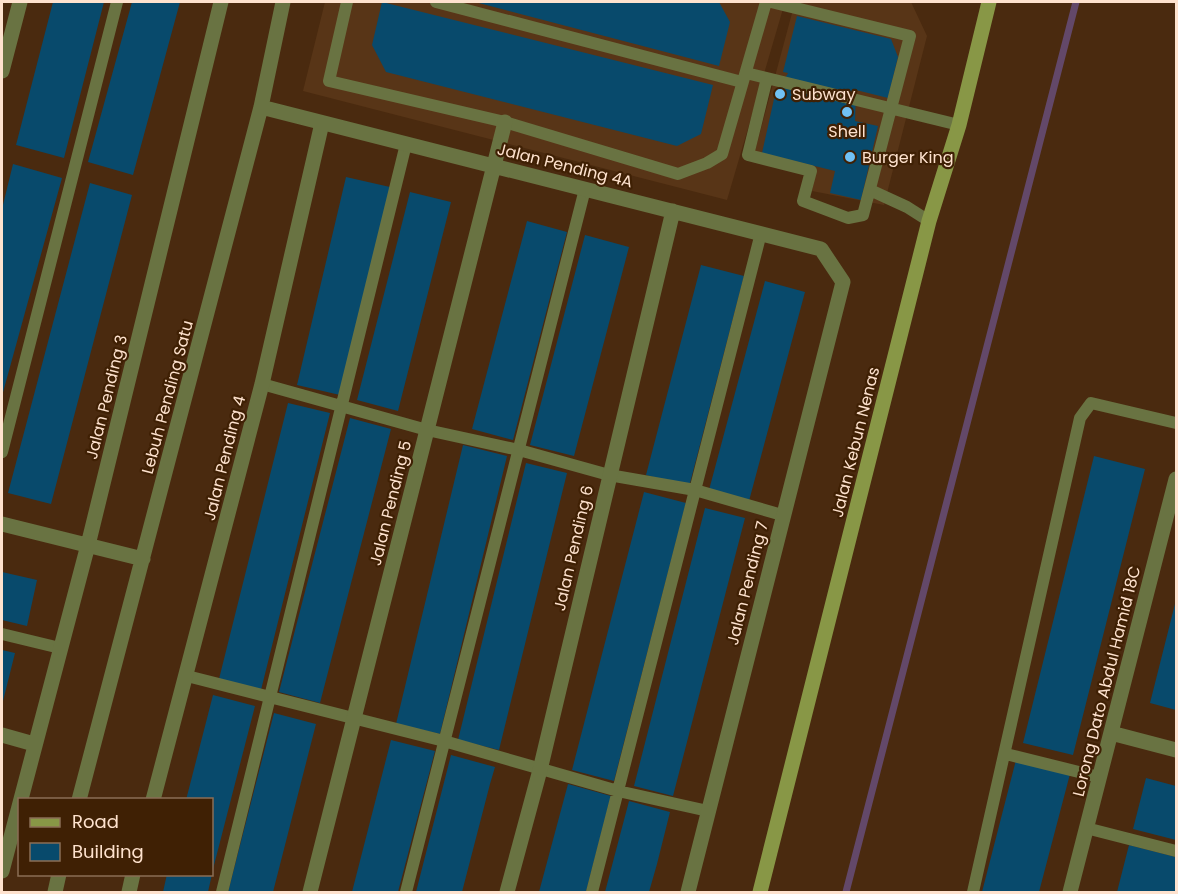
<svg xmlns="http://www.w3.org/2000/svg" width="1178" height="894" viewBox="0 0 1178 894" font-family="Poppins,sans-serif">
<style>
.built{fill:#583517}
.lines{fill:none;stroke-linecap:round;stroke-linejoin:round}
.stream{stroke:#634869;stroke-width:7}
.building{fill:#084a6c}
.lane{stroke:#697342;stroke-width:12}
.street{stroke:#697342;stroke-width:15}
.secondary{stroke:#889746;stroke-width:15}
.poi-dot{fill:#71c1f4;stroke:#3f2004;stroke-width:2}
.labels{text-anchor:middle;stroke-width:4.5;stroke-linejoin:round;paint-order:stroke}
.poi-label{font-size:16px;fill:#fee2ce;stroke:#3f2004;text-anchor:start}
.street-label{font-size:16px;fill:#fee2ce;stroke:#3f2004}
</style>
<rect width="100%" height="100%" fill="#4a2a0f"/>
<!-- built -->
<path class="built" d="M325,2H785L727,200L303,91Z
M795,2H911L927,36L884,205L812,191L815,175L752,162Z"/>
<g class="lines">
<!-- stream -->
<path class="stream" d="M846,892L1076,2"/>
</g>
<!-- building -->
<path class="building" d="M53,2H104L64,158L16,145Z
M132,2H180L133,175L88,162Z
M382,2L713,85L701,134L677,146L386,72L372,45Z
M475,2H719L730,22L719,66Z
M797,16L891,39L898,57L888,98L856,90L855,121L878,126L861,200L830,193L835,171L762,153L774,99L788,73L783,72Z
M13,164L62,178L2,396V209Z
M346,177L390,187L340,395L297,385Z
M90,183L132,195L51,504L8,493Z
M410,192L451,202L398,411L357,400Z
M527,221L567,232L513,440L472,429Z
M585,235L629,247L574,456L530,445Z
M701,265L744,276L689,487L646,475Z
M765,281L805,292L749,501L709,490Z
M288,403L330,413L261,690L219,679Z
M350,418L391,429L320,703L279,692Z
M463,445L507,456L440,734L396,724Z
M1094,456L1145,469L1073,755L1023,743Z
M526,463L567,473L499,750L458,740Z
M644,492L686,503L614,781L572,770Z
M705,508L745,518L673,796L634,786Z
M2,572L37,580L27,626L2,620Z
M1176,600V710L1150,703Z
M2,650L15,653L2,705Z
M213,695L255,706L212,873V800H186Z
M274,713L316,724L273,892H228Z
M391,740L435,751L398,892H352Z
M451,755L495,767L490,784L462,892H416Z
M1016,760L1070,774L1039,892H982Z
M1146,778L1176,786V840L1133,829Z
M568,784L611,796L586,892H539Z
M629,801L670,812L657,864L649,892H605Z
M1129,845L1176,857V892H1117Z
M167,874H212L208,892H163Z"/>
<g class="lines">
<!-- lane -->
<path class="lane" d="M347,2L329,81L505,122L678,174L707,163L722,154L766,2
M436,2L742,82
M746,73L959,125
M767,78L748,155L811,171L803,201L848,218L863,215L910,36L771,2
M870,190L907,207L929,221
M262,384L427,430L519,450L609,475L695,490L782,515
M2,452L117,2
M2,634L60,648
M187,676L444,741L618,791L708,811
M1006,754L1099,777
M1086,828L1176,851
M222,892L406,144
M406,892L585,189
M592,892L761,233
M973,892L1080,418L1091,403L1176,423"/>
<!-- street -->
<path class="street" d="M2,71L20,2
M261,107L821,249L843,282L688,892
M2,524L143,559
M1111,733L1176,750
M2,735L34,744
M79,800L261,107L283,2
M153,800L262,384L322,123
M2,871L88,545L221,2
M55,892L59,874
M129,892L133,874
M310,892L505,122
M507,892L540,770L673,211
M1070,892L1176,479"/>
<!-- secondary -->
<path class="secondary" d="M760,892L929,221L959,125L989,2"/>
</g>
<!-- markers -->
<g class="poi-dot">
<circle cx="780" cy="94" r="6"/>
<circle cx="847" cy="112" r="6"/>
<circle cx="850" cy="157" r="6"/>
</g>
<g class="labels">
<!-- poi labels -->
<g class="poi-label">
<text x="792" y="100">Subway</text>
<text x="847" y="137" text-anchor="middle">Shell</text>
<text x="862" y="163">Burger King</text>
</g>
<!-- street labels -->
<g class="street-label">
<text transform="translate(565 165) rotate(14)" y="6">Jalan Pending 4A</text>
<text transform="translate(106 397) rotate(-76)" y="6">Jalan Pending 3</text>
<text transform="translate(167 397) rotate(-75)" y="6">Lebuh Pending Satu</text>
<text transform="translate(855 442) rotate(-76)" y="6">Jalan Kebun Nenas</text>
<text transform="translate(224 458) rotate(-76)" y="6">Jalan Pending 4</text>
<text transform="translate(390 503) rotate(-76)" y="6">Jalan Pending 5</text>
<text transform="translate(573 548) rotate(-77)" y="6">Jalan Pending 6</text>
<text transform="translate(747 583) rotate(-76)" y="6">Jalan Pending 7</text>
<text transform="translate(1106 681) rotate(-76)" y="6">Lorong Dato Abdul Hamid 18C</text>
</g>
</g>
<!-- border -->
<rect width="1178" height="894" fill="none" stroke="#fee2ce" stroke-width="6"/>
<!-- legend -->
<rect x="18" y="798" width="195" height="78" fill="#3f2004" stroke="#8b6e55" stroke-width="1.5"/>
<rect x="30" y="818" width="30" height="9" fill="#889746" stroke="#8b6e55" stroke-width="1.5"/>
<text x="72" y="828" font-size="18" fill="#fee2ce">Road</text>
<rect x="30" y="843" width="30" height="18" fill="#084a6c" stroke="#8b6e55" stroke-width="1.5"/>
<text x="72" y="858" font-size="18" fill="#fee2ce">Building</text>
</svg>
